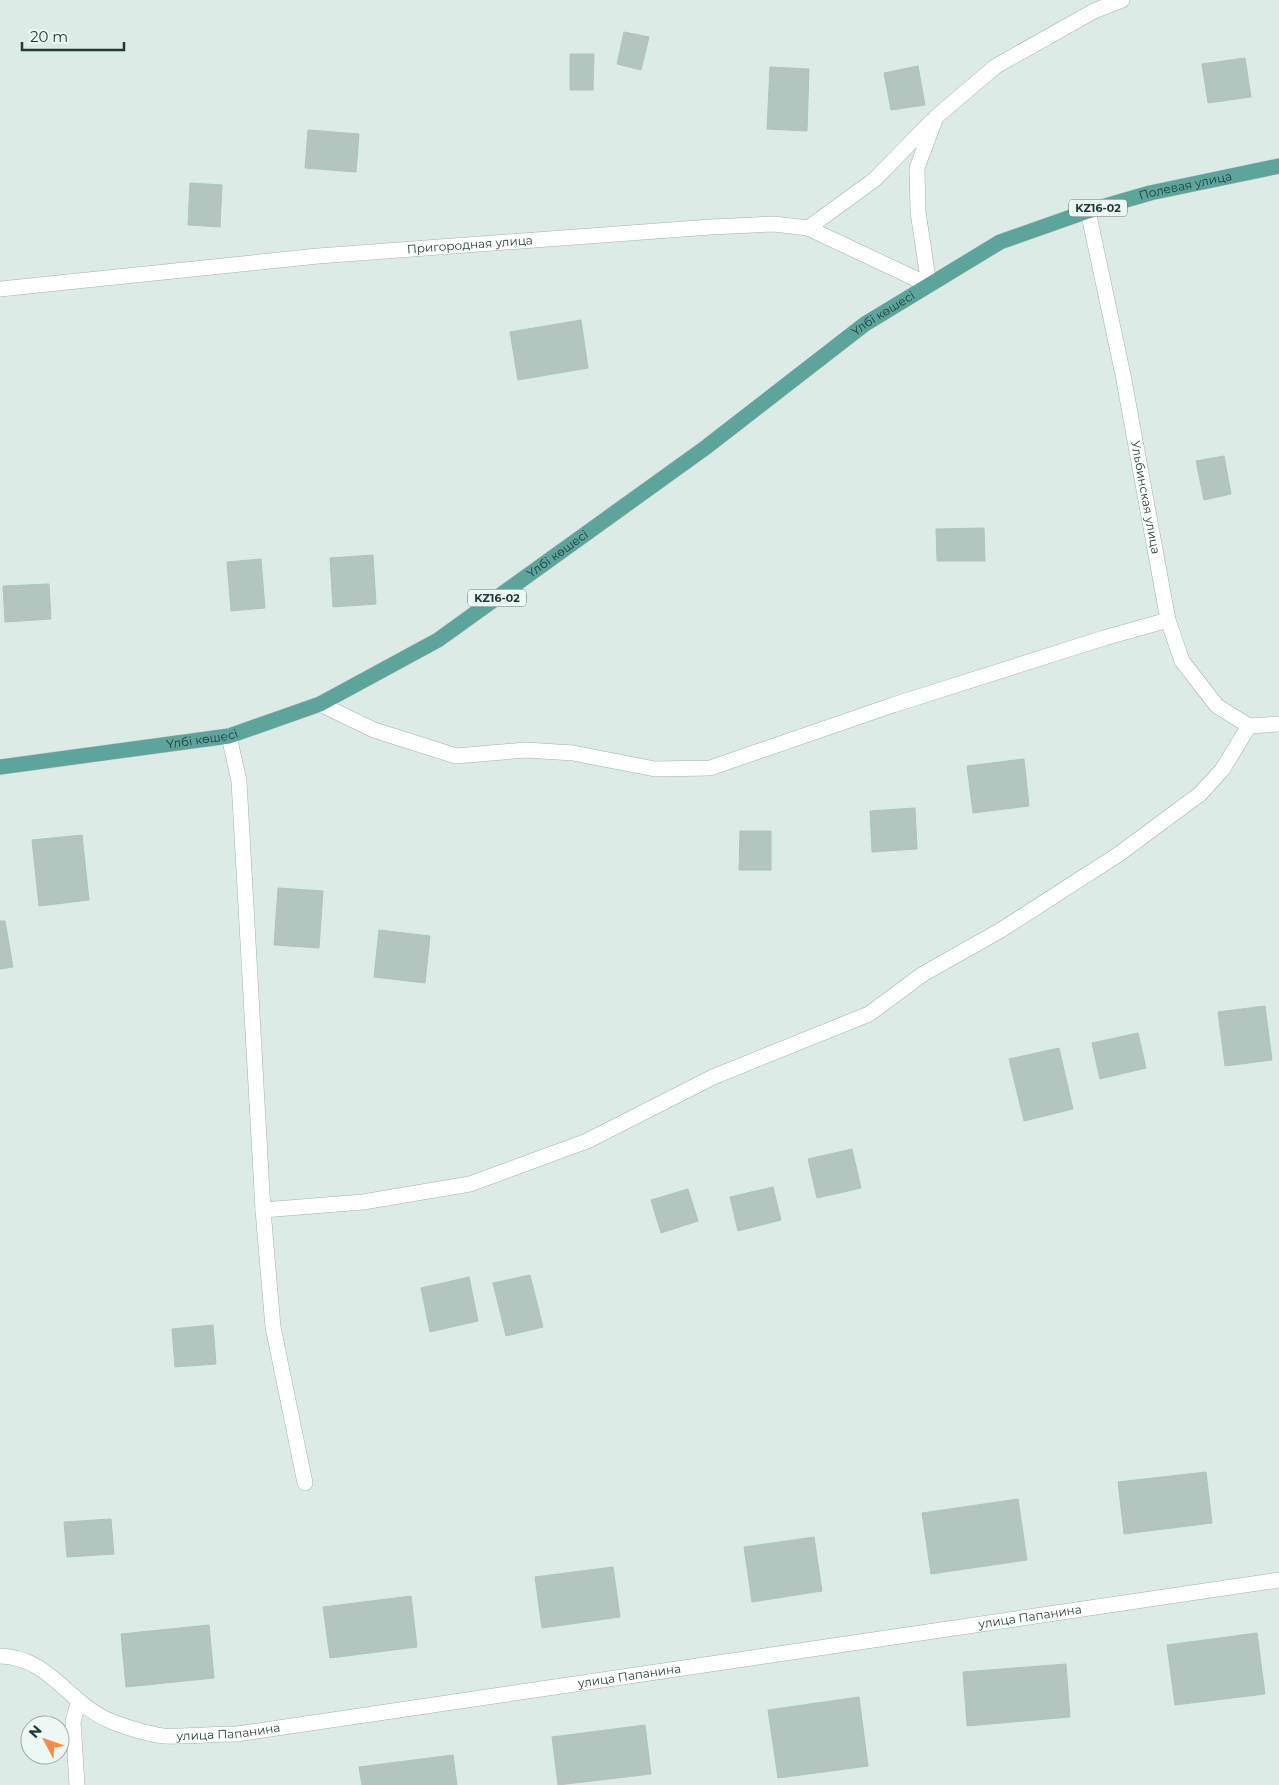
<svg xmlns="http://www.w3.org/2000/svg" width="1279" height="1785" viewBox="0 0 1279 1785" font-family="Montserrat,sans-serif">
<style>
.building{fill:#b2c5bf;stroke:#afc4be}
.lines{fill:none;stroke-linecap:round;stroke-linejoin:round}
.minor-casing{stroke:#a0b3ae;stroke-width:16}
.major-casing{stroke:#c0c8c7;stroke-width:16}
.minor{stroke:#fff;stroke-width:15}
.major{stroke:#5da49a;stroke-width:15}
.labels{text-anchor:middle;stroke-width:4;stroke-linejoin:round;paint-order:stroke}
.shield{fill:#edf7f3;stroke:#5b736f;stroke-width:1}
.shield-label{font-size:11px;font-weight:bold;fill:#1d3b36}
.street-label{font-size:12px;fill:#1d3b36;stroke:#edf7f3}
</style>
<rect width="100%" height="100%" fill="#ddebe6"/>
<!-- building -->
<path class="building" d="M624,32L649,37L641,70L617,64Z
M570,54H594L593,90H570Z
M1245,58L1251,97L1208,103L1202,64Z
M918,66L925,105L891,110L884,73Z
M770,67L809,69L807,131L767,129Z
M308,130L359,134L356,172L305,168Z
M190,183L222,185L220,227L188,225Z
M581,320L588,368L518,380L510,332Z
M1224,456L1231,494L1204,500L1196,461Z
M984,528L985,561H937L936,529Z
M373,555L376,604L333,607L330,558Z
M261,559L265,608L231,611L227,562Z
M49,584L51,619L5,622L3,586Z
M1024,759L1029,806L973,813L967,766Z
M915,808L917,849L872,852L870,811Z
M740,831H771V870H739Z
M82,835L89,900L39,906L32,840Z
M278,888L323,891L319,948L274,945Z
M0,921H5L13,967L0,969Z
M379,930L430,936L425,983L374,977Z
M1265,1006L1272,1060L1225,1066L1218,1012Z
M1138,1033L1146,1068L1100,1079L1092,1043Z
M1059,1048L1073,1109L1024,1121L1009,1059Z
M852,1149L861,1188L817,1198L808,1159Z
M773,1187L781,1220L738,1231L730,1197Z
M688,1189L698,1221L661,1233L651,1200Z
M530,1275L543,1327L506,1336L493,1283Z
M469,1277L478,1321L430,1332L421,1288Z
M213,1325L216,1364L175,1367L172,1329Z
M1206,1472L1212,1523L1124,1534L1118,1482Z
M1018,1499L1027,1560L931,1574L922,1513Z
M111,1519L114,1554L67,1557L64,1522Z
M814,1537L822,1591L752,1602L744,1547Z
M613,1567L620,1617L542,1628L535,1577Z
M411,1596L417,1647L330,1658L323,1607Z
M209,1625L214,1678L126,1687L121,1634Z
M1257,1633L1265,1694L1175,1705L1167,1645Z
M1066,1664L1070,1717L967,1726L963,1672Z
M859,1697L868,1766L778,1778L768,1710Z
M645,1725L651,1774L558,1785L552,1737Z
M453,1755L457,1785H362L359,1767Z"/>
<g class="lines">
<!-- minor casing -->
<g class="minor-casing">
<g id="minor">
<path id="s1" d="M1088,211L1123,375L1168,620L1182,661L1217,706L1249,726L1279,724"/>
<path d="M808,228L874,180L931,122"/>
<path d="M929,285L918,212L917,168L936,117L996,66L1094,11L1122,0"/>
<path id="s2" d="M0,289L318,256L711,227L774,224L808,228L929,285"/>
<path d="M320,704L374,730L456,756L526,750L573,753L655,769L710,768L893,705L1104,638L1168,620"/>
<path d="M229,736L239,781L263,1210L273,1327L305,1483"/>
<path d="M263,1210L363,1202L470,1184L587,1141L713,1077L869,1014L923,974L1001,930L1119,854L1200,794L1222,770L1249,726"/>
<path id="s3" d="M0,1656C51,1657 68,1705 113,1722C125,1727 152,1735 164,1736C188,1737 213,1734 237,1734L1279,1580"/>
<path d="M77,1785L73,1721L79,1701"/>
</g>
</g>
<!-- major casing -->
<g class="major-casing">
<g id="major">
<path id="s4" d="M0,767L229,736L320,704L438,640L705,448L865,324L1000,242L1088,211L1150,193L1279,166"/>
</g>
</g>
<!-- minor -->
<use href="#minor" class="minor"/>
<!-- major -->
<use href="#major" class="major"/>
</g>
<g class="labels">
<!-- shield labels -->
<g class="shield">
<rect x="1069" y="199.5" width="58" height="17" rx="4"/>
<rect x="468" y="589.5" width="58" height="17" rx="4"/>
</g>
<g class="shield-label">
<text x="1098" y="212">KZ16-02</text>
<text x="497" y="602">KZ16-02</text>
</g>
<!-- street labels -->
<g class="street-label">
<text dy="4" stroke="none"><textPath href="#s4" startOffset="1345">Полевая улица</textPath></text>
<text dy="4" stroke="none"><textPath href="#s2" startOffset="472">Пригородная улица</textPath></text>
<text dy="4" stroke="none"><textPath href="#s4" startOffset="1014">Үлбі көшесі</textPath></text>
<text dy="4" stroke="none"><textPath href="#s1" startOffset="292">Ульбинская улица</textPath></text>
<text dy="4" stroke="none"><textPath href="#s4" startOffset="609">Үлбі көшесі</textPath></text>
<text dy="4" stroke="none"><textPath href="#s4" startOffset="204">Үлбі көшесі</textPath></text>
<text dy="4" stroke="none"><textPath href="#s3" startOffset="1061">улица Папанина</textPath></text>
<text dy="4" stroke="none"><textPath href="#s3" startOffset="656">улица Папанина</textPath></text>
<text dy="4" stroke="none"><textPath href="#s3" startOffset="251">улица Папанина</textPath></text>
</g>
</g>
<!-- north arrow -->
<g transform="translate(45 1740) rotate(311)"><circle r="24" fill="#edf7f3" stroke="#9aaca7"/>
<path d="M0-4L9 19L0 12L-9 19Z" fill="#fe8947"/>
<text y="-8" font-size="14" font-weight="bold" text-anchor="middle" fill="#1d3b36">N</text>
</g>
<!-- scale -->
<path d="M22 42v8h102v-8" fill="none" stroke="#1d3b36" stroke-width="2.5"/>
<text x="30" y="42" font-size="15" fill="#1d3b36" stroke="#edf7f3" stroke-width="4" paint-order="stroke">20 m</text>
</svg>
